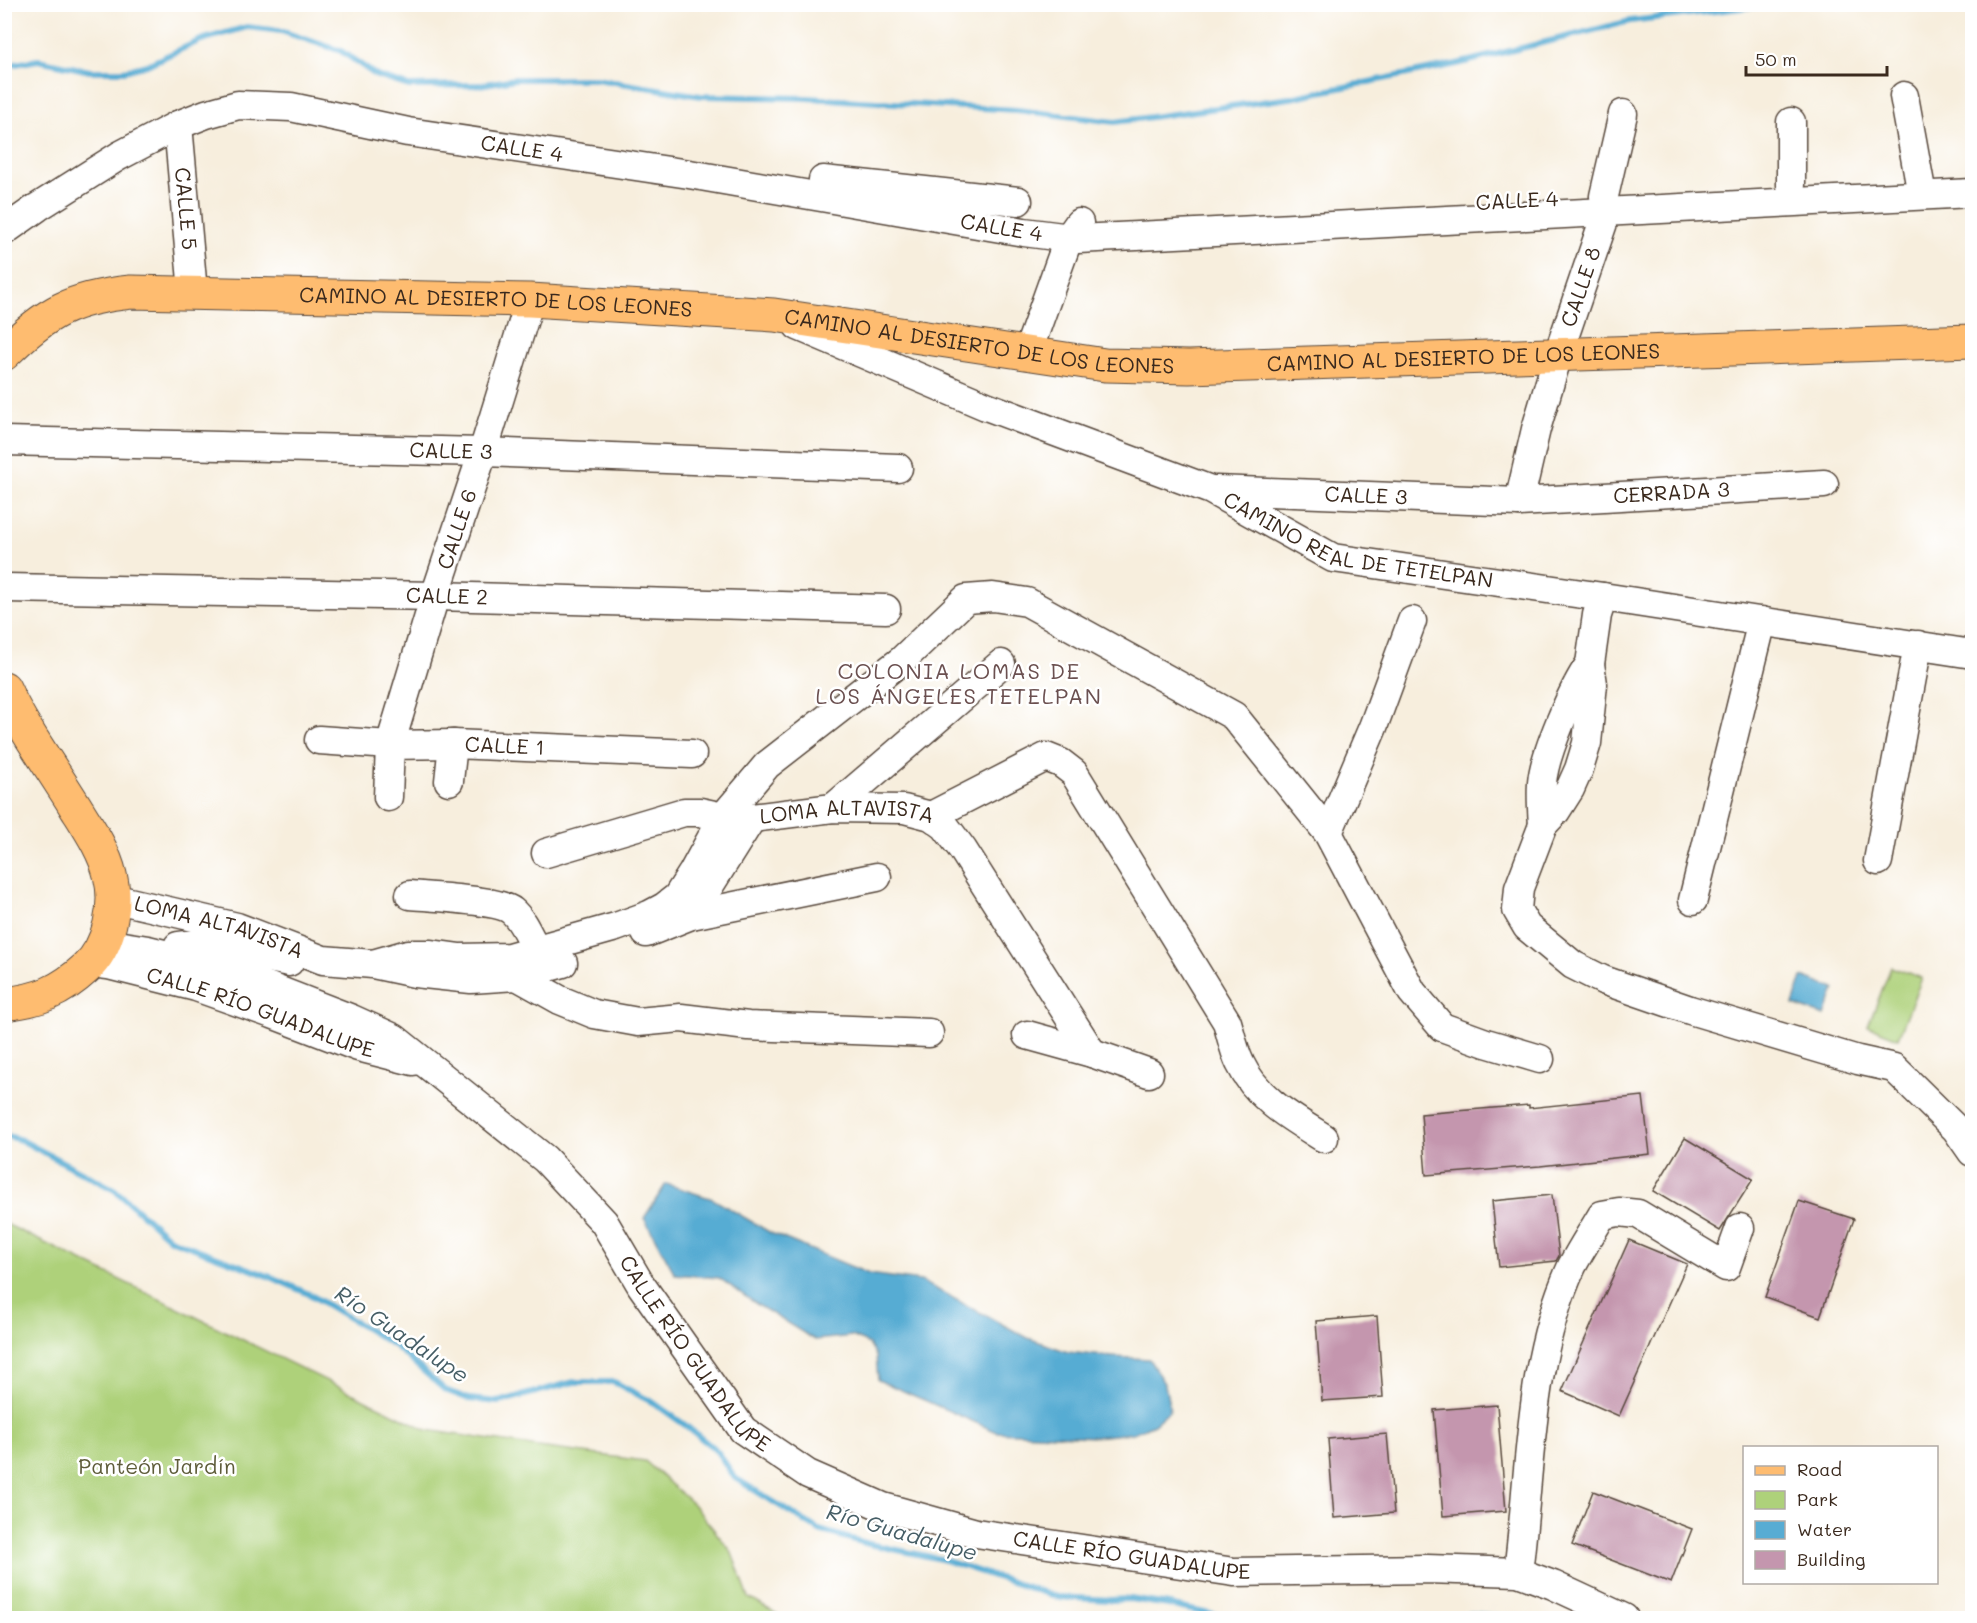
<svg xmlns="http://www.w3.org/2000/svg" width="1977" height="1623" viewBox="0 0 1977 1623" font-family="Mali,sans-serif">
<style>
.green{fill:#aed17a;stroke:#747e4c;stroke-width:1.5}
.water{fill:#57acd3;stroke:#496b78;stroke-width:1.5}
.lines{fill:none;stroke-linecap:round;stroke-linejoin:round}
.stream{stroke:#57acd3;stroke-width:6}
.building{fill:#c496ae}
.minor-casing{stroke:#57473b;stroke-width:31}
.major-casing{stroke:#57473b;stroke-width:35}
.minor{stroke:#fff;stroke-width:28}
.major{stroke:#febc70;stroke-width:33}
.labels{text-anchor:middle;stroke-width:5;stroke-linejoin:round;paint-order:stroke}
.street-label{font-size:21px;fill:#3b2a1e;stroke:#fff}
.park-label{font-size:21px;fill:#5e5c3a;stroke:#fff}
.neighbourhood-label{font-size:22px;letter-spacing:1.5px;fill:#6b5050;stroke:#fff}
.water-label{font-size:22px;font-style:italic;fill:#465e66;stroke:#fff}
</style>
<rect width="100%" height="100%" fill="#fff"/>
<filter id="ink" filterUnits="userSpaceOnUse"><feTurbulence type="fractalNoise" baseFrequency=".0167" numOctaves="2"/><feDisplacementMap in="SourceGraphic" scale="12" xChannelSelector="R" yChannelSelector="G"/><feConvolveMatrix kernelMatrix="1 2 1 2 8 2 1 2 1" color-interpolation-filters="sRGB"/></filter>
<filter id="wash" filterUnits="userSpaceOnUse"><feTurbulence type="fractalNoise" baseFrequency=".008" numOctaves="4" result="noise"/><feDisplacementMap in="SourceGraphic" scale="24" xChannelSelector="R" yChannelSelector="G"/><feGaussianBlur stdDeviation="1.35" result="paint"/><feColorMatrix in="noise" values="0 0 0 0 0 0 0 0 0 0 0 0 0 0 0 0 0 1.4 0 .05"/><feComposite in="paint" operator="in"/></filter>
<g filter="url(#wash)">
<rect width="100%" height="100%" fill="#f7eedd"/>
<!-- green -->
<path class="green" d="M1891,967L1922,978L1898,1038L1868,1026Z
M4,1223L427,1430L538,1447L645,1461L693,1504L731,1551L749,1598L784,1618H5Z"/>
<!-- water -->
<path class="water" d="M1802,977L1835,989L1825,1016L1793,1005Z
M666,1184L713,1199L771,1233L869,1274L921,1281L1028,1338L1068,1352L1113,1357L1149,1359L1165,1385L1170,1410L1154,1424L1133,1433L1094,1437L997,1432L878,1380L876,1356L869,1344L852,1336L815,1340L758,1305L719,1278L675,1274L644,1218Z"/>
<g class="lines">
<!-- stream -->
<path class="stream" d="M4,66L38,60L90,71H124L147,65L201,40L247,27L281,31L341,51L377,76L409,86L479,85L515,79H596L701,96L807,98L1017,110L1115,122L1290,98L1457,64L1630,21L1775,4
M4,1135L21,1140L115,1190L170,1239L271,1277L311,1295L395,1346L445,1390L469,1399L498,1402L574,1382H614L654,1403L685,1425L717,1451L735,1478L819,1530L869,1544L941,1559L1057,1597L1111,1600L1130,1599L1169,1605L1227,1618
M1450,1618L1471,1614L1511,1618"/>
</g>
<g id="blocks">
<!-- building -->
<path class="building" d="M1643,1096L1650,1154L1540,1166L1426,1175L1421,1114L1529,1105V1108Z
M1685,1138L1753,1179L1720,1231L1653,1191Z
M1552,1195L1559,1256L1556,1261L1499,1267L1492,1201Z
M1799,1201L1854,1219L1820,1317L1765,1297Z
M1629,1240L1687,1264L1619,1416L1562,1391Z
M1377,1316L1383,1397L1322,1401L1316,1321Z
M1497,1405L1506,1511L1443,1516L1434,1410Z
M1387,1434L1394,1513L1334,1518L1328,1439Z
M1593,1491L1692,1529L1671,1583L1572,1545Z"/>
</g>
</g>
<g filter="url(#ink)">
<use href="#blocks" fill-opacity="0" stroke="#57473b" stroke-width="1.5"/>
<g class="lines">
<!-- minor casing -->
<g class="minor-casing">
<g id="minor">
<path d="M1904,96L1920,184"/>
<path d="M1791,122V185"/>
<path id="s1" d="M178,125L193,292"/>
<path d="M823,180L1018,201"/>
<path d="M1604,196L1623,114"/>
<path id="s2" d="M4,231L38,207L119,156L178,125L206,114L238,105L291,107L408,132L689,174L1024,232L1078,239L1972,193"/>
<path id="s3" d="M798,326L986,406L1211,490L1333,558L1603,597L1972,654"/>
<path d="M1027,354L1069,237L1079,223"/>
<path id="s4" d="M4,441L483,452L898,468"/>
<path id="s5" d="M1216,490L1519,502L1824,484"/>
<path id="s6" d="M1519,502L1536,429L1558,355L1607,211"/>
<path id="s7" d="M6,588L435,596L886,609"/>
<path d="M1603,597L1597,615L1590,664L1593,684L1587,743L1579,769L1570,789L1556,811L1543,825L1519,888L1517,910L1527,927L1573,965L1603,980L1690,1010L1858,1060L1894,1068L1956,1129L1972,1152"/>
<path id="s8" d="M319,740L390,745L453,744L692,754"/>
<path d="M449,781L453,744"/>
<path id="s9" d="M388,797L390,745L435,596L483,452L530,300"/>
<path d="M833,808L1001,664"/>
<path d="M931,816L1046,757L1061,763L1074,773L1227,1022C1231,1035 1234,1051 1240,1063C1257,1099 1292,1118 1324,1138"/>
<path d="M1543,825C1542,811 1541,797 1542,783C1544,755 1573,687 1590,664"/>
<path d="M1328,833L1373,727L1412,621"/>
<path id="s10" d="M546,853L684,812H700L723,817L752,818L833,808L904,809L931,816L945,826L963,850L1092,1053"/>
<path d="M1878,861L1918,645"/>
<path d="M410,895C431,897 499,900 512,911C523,920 530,939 537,951"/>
<path id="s11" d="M112,898L237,927L323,960L373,964L415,973L471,979L517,976L563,963"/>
<path d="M1693,900L1762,621"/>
<path d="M691,915L752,818"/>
<path d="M646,933L691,915L877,877"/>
<path id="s12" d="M104,943L148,950L218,967L352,1019L394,1038L545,1159L604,1222L641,1285L743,1430L808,1474L883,1507L976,1533L1234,1572L1427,1569L1518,1572L1553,1585L1624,1618"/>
<path d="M178,946C215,940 252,956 289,962"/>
<path id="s13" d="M91,963L108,965L196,987L272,1014L358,1047L413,1061"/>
<path d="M373,964L408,954H431L460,958L509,957L616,927L649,915L664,907L677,897L693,872L723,817L767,765L902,660L966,599L993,597L1027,602L1234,716L1328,833L1412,992L1442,1027L1486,1043L1540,1059"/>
<path d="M513,967L517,976L560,1000L594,1014L638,1022L681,1018L748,1026L929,1033"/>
<path d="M1027,1035L1092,1053L1149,1073"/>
<path d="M1518,1572C1531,1471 1528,1361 1572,1266C1581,1249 1592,1232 1602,1215L1619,1212L1638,1214L1726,1267L1740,1228"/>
</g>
</g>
<!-- major casing -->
<g class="major-casing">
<g id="major">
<path id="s14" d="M4,354C46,312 72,298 131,292L530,300L774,315L1105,365L1189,367L1972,341"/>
<path d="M4,688C23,729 51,767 75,806C88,827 104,850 110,875C118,905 109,947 86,968C60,992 39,1000 4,1004"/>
</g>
</g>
<!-- minor -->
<use href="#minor" class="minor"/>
<!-- major -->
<use href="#major" class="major"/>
</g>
</g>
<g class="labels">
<!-- street labels -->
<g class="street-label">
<text dy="7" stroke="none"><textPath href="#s2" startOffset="555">CALLE 4</textPath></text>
<text transform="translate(1517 201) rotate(-3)" y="7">CALLE 4</text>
<text dy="7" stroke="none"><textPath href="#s1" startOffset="84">CALLE 5</textPath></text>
<text dy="7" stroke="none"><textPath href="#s2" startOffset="1041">CALLE 4</textPath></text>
<text dy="7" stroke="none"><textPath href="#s6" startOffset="224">CALLE 8</textPath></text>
<text dy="7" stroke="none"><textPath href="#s14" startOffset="510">CAMINO AL DESIERTO DE LOS LEONES</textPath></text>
<text dy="7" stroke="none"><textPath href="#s14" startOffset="996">CAMINO AL DESIERTO DE LOS LEONES</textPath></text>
<text dy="7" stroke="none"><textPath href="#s14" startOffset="1482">CAMINO AL DESIERTO DE LOS LEONES</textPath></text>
<text dy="7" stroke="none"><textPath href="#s4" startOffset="447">CALLE 3</textPath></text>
<text dy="7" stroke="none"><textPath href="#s5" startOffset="456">CERRADA 3</textPath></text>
<text dy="7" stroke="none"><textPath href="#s5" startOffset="150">CALLE 3</textPath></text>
<text dy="7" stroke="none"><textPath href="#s9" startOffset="278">CALLE 6</textPath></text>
<text dy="7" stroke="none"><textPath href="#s3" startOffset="603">CAMINO REAL DE TETELPAN</textPath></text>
<text dy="7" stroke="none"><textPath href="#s7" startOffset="441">CALLE 2</textPath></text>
<text dy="7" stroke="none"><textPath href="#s8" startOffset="186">CALLE 1</textPath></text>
<text dy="7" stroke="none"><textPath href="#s10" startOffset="308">LOMA ALTAVISTA</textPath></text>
<text dy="7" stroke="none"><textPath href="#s11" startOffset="111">LOMA ALTAVISTA</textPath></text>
<text dy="7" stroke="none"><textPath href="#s13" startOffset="177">CALLE RÍO GUADALUPE</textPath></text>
<text dy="7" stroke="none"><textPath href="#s12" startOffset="747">CALLE RÍO GUADALUPE</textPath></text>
<text dy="7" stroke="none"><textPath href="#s12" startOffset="1251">CALLE RÍO GUADALUPE</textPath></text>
</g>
<!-- park labels -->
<g class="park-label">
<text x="157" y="1474">Panteón Jardín</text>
</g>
<!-- neighbourhood labels -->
<g class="neighbourhood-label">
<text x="959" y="679">COLONIA LOMAS DE<tspan x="959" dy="25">LOS ÁNGELES TETELPAN</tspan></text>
</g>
<!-- water labels -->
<g class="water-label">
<text transform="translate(402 1334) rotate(34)" y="8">Río Guadalupe</text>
<text transform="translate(902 1532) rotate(16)" y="8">Río Guadalupe</text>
</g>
</g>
<!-- margin -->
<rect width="1977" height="1623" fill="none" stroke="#fff" stroke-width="24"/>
<!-- legend -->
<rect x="1743" y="1446" width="195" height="138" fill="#ffffff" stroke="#b1aaa5" stroke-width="1.5"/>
<rect x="1755" y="1466" width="30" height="9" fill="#febc70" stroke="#b1aaa5" stroke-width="1.5"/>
<text x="1797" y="1476" font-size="18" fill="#3b2a1e">Road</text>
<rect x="1755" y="1491" width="30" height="18" fill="#aed17a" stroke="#b1aaa5" stroke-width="1.5"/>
<text x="1797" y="1506" font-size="18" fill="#3b2a1e">Park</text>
<rect x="1755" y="1521" width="30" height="18" fill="#57acd3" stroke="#b1aaa5" stroke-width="1.5"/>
<text x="1797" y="1536" font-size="18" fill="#3b2a1e">Water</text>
<rect x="1755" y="1551" width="30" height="18" fill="#c496ae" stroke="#b1aaa5" stroke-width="1.5"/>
<text x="1797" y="1566" font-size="18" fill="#3b2a1e">Building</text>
<!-- scale -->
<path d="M1746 66v9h141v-9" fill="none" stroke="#3b2a1e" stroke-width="3"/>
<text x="1755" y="66" font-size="18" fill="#3b2a1e" stroke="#ffffff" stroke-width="4.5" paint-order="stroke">50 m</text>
</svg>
